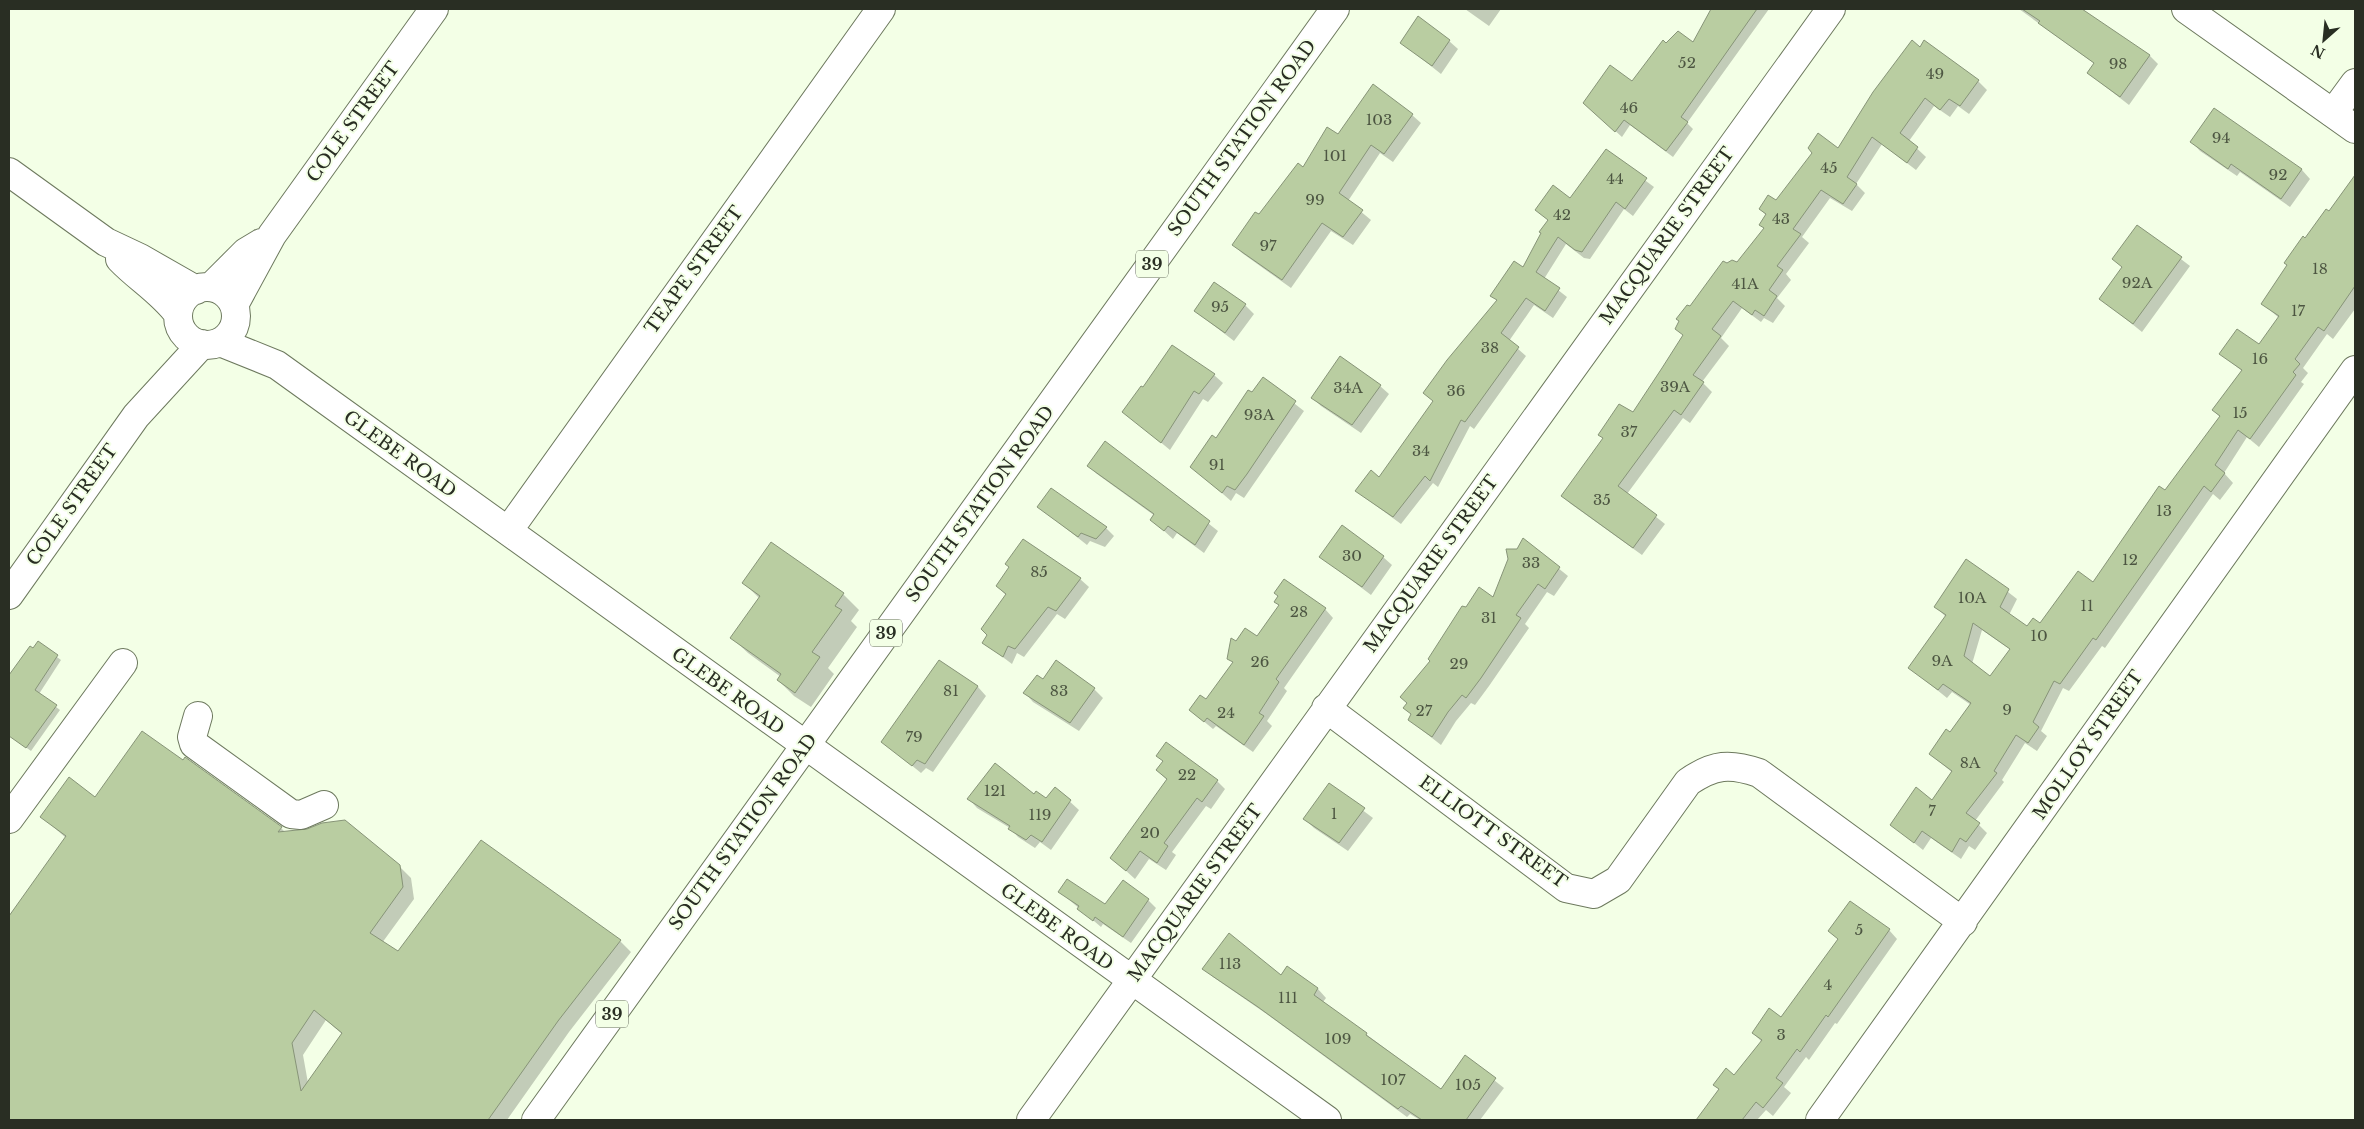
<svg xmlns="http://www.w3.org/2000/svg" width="2364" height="1129" viewBox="0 0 2364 1129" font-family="'Libre Baskerville',serif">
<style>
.shadow{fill:#0003;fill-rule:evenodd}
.building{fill:#b9cda1;stroke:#879478;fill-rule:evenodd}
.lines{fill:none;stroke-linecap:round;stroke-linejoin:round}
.minor-casing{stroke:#6d795e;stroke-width:30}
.major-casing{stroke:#6d795e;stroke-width:30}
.minor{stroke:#fff;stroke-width:28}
.major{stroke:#fff;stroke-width:28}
.labels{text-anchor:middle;stroke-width:4;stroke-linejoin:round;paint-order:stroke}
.number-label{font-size:15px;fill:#4d5642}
.shield{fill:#f3ffe6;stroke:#666d5e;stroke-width:1}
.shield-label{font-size:16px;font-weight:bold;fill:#292e23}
.street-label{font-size:18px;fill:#292e23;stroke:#f3ffe6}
</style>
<rect width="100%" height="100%" fill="#f3ffe6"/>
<!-- shadow -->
<path class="shadow" d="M1465,9H1501L1489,26Z
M1709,9H1769L1687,123L1693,129L1673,157L1630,125L1622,137L1591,109L1632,83L1666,45L1693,44L1712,11Z
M2019,9H2080L2150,56L2158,64L2129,105L2088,73L2095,64Z
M1449,41L1458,49L1441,74L1402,43Z
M1920,49L1978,81L1987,90L1969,114L1958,106L1950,117L1934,106L1909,141L1926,157L1916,170L1882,144L1856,184L1865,193L1852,211L1830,198L1802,237L1809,243L1786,274L1791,280L1777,298L1785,306L1773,323L1764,318L1761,322L1742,308L1721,338L1729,346L1702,382L1712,392L1690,423L1683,418L1627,494L1665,524L1642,555L1571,504L1562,496L1633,414L1684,336L1691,307L1737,264L1765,229L1761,225L1766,215L1760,209L1776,202L1838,150Z
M2214,110L2302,170L2310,179L2290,207L2240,172L2237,176L2200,151L2192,142Z
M1412,115L1421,123L1393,162L1380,153L1348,201L1371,220L1353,245L1331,231L1291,288L1242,253L1234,244L1303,169L1338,136Z
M1606,151L1654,187L1633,216L1624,209L1590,259L1584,258L1566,244L1544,279L1567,297L1553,318L1534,305L1509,341L1526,356L1474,429L1470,426L1438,487L1433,483L1401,524L1356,491L1379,478L1434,402L1498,301L1492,296L1523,269L1549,221L1537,210L1571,200Z
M2349,186L2355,190V309L2333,339L2327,334L2303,368L2308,373L2301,382L2304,384L2259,447L2247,437L2224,473L2233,483L2220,500L2213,494L2105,648L2102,646L2069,691L2063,688L2041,731L2047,736L2037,751L2025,743L2002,780L2004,782L1975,821L1987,833L1975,850L1969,846L1961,859L1931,838L1923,850L1892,825L1933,801L1953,773L1930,754L1950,734L1971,705L1952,692L1947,698L1910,668L1946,617L1935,606L1967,560L2017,599L2009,615L2027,628L2040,625L2094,584L2221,418L2213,410L2242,371L2221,354L2259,345L2279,318L2263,304L2305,239L2329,213ZM1982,630L2011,650L1991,678L1972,664Z
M2138,226L2190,266L2142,332L2101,299L2123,268Z
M1245,305L1254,314L1234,341L1195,311Z
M1172,346L1214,375L1223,383L1208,402L1203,399L1170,450L1124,412L1143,389Z
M1263,379L1304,411L1244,498L1236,493L1231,501L1192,467L1217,440Z
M1380,386L1389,394L1361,433L1321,406L1312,397Z
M1105,442L1218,531L1204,553L1177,533L1173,539L1152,520L1155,516L1097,474L1089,466Z
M1039,507L1106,528L1114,536L1105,547L1090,541L1087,545Z
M1523,540L1568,576L1554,596L1547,592L1525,624L1529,628L1489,686L1475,705L1471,703L1456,721L1441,745L1409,720L1412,715L1405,708L1431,661L1466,609L1493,599Z
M772,544L843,594L859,610L851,621L857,627L828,668L834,674L811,707L794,696L778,680L781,677L748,653L732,638L760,599L744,583Z
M1321,557H1383L1392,565L1371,595Z
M1080,579L1089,587L1065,619L1057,614L1024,657L1017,653L1012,664L984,643L1006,595L997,586Z
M1276,602L1325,609L1333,618L1284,688L1287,691L1267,721L1272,726L1253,752L1216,726L1213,729L1190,710L1206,701L1234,663L1229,658L1236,642L1257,638L1280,606Z
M38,643L61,660L39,694L60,710L31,751L9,735V677L30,647L33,650Z
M939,661L978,687L986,696L933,772L926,768L921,773L883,742Z
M1043,681L1094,689L1103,698L1079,731L1033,702L1025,693Z
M1158,756L1217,781L1225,789L1211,809L1206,806L1172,852L1176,855L1166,870L1149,859L1135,879L1112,858L1167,780L1157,770L1164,762Z
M1329,785L1373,818L1348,851L1314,828L1305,819Z
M1056,789L1079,810L1051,850L1040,842L1035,848L1018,837L1010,828L977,808L969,799H1047Z
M95,799L281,828L286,833L399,866L411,878L414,899L382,943L399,953L620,941L631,952L569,1032L507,1120H9V919L66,838L42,817ZM326,1020L342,1034L308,1083L303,1055Z
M1060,892L1105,906L1148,900L1156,908L1131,943L1103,924L1101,927Z
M1889,930L1897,939L1837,1024L1835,1023L1809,1060L1806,1057L1784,1087L1791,1093L1773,1116L1766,1110L1757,1120H1697L1720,1090L1715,1085L1735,1077L1762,1042L1753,1033L1781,1018L1839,940L1830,931Z
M1288,968L1318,989L1326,998L1323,1002L1442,1091L1465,1057L1504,1088L1480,1120H1420L1410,1114L1407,1117L1268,1015L1213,977L1204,969L1281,977Z"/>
<!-- building -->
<path class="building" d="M1711,9H1757L1681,117L1688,122L1666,151L1624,120L1615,132L1583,103L1610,65L1632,81L1663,40L1666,43L1678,31L1693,42Z
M2022,9H2082L2150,55L2120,97L2087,73L2094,63L2038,23L2040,21Z
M1418,16L1450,40L1432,66L1400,43Z
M1912,40L1920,47L1924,40L1979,80L1960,106L1949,99L1940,110L1925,98L1900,133L1918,147L1907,163L1872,137L1847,177L1857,184L1843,204L1821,190L1793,229L1801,234L1777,266L1783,270L1769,290L1777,296L1764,316L1755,310L1752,315L1733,301L1712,329L1721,336L1693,375L1704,382L1681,415L1674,410L1618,486L1657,515L1633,548L1561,496L1603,438L1598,435L1619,404L1633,412L1662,368L1683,335L1675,329L1679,321L1676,319L1687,305L1690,306L1723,261L1727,263L1732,260L1737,262L1764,228L1759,225L1766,214L1759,209L1768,195L1776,200L1812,153L1808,148L1818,133L1838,148L1873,92Z
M1373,84L1413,114L1384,154L1371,145L1339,193L1363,210L1343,237L1322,223L1282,280L1232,245L1255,212L1259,214L1298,163L1303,167L1327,127L1338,134Z
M2214,108L2302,169L2281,199L2231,164L2228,169L2190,142Z
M1606,149L1647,178L1625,209L1616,202L1582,252L1575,250L1558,237L1536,272L1560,288L1545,311L1526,298L1501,333L1519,347L1465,422L1461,420L1430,481L1425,476L1393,517L1355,491L1371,470L1379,477L1433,401L1423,393L1447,360L1497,300L1490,296L1514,261L1523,267L1541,233L1539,232L1548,220L1535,210L1553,185L1570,198Z
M2355,175V286L2324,331L2318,327L2295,359L2300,364L2293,372L2296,375L2250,439L2238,430L2215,465L2225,473L2211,492L2204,486L2096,640L2093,638L2060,684L2054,681L2033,722L2039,727L2028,743L2016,735L1994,771L1997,773L1966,813L1980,823L1966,842L1960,838L1952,852L1922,831L1914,843L1890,825L1916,787L1932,800L1952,771L1929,754L1946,729L1950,732L1971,703L1943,684L1938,690L1908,668L1946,615L1934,607L1966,559L2009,589L2000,607L2027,626L2033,618L2040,623L2078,571L2093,582L2159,486L2165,490L2220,416L2212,410L2242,370L2219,354L2237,329L2259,344L2279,316L2261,304L2287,265L2284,263L2303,236L2305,238L2326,209L2329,211ZM1973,623L2010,649L1990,676L1964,656Z
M2137,225L2182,257L2133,324L2099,299L2122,267L2112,259Z
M1214,282L1246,304L1225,333L1194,311Z
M1172,345L1215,374L1199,394L1194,391L1161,443L1122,412L1141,386L1143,387Z
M1340,356L1381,385L1352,425L1311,398Z
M1263,377L1296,401L1247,474L1235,490L1227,486L1222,493L1190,467L1212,435L1216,438L1248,390L1252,392Z
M1105,441L1210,521L1195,545L1168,526L1164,531L1150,520L1154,514L1087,466Z
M1051,488L1107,527L1096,539L1081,533L1078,537L1037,507Z
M1342,525L1384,556L1362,587L1319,557Z
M1523,538L1560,567L1545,589L1538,584L1516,615L1521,618L1481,678L1466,698L1462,695L1448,712L1432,737L1408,720L1411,714L1403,708L1407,703L1400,697L1430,661L1428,659L1462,606L1466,607L1479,587L1493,597L1508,559L1506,549H1517Z
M1023,539L1081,578L1056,611L1048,607L1015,649L1008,646L1003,657L982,643L987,635L981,629L1006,594L996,586L1009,567L1005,564Z
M771,542L844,593L835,606L842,610L812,652L820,657L795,693L777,680L781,674L730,638L760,596L742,583Z
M1284,579L1326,608L1276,679L1279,682L1259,713L1264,716L1244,745L1207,718L1204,722L1189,710L1200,695L1206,699L1233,662L1227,659L1231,638L1236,641L1245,628L1257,636L1279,605L1274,602L1278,596L1274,593Z
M38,641L58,655L35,690L57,705L26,748L9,736V675L30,646L33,648Z
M939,660L978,686L925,764L917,760L912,766L881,742Z
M1056,660L1095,688L1070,723L1023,693L1037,675L1043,679Z
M142,731L183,760L185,757L282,827L278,832L307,829L322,823L345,820L400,865L403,887L370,933L398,951L481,840L621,940L558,1021L488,1120H9V916L66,836L40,817L69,777L95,797ZM314,1010L342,1033L301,1091L292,1043Z
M1166,742L1218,780L1202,802L1197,798L1164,843L1168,846L1157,863L1140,851L1126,871L1110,858L1167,779L1156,770L1163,761L1156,756Z
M995,763L1034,794L1036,791L1046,798L1055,787L1071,800L1042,842L1031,835L1026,840L1008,829L1010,826L967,799Z
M1329,783L1365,808L1339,843L1303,819Z
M1067,879L1105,904L1123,880L1149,899L1123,937L1095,917L1093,921L1077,909L1079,906L1058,892Z
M1850,901L1890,929L1828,1017L1826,1015L1800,1052L1797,1049L1776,1078L1783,1083L1763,1108L1756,1102L1742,1120H1696L1719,1089L1713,1085L1726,1068L1734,1075L1762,1040L1752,1033L1769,1008L1781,1017L1838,939L1828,931Z
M1229,933L1281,975L1287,966L1318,988L1314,995L1367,1033L1366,1035L1441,1089L1465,1055L1496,1078L1466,1120H1422L1401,1106L1398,1109L1258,1007L1202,969Z"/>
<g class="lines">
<!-- minor casing -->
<g class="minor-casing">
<path id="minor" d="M2333,113L2355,83
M9,172L106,242L140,258L196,290
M120,259C138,278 162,292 178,314
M211,287L246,252L261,243
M178 316a29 29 0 1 1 58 0a29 29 0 1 1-58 0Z
M234,305L272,235L434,9
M220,342L277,365L1327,1120
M508,531L881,9
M9,595L136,416L202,344
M1326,708L1566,888L1594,894L1618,880L1688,782C1714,764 1730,763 1759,773L1963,922
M198,716L192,737L194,744L291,814L301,815L324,805
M9,819L123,663
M1031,1120L1831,9
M1820,1120L2355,370"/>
</g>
<!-- major casing -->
<g class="major-casing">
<path id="major" d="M2186,9L2355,129
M536,1120L1335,9"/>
</g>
<!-- minor -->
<use href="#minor" class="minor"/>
<!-- major -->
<use href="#major" class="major"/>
</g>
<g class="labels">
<!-- number labels -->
<g class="number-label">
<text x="1687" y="68">52</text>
<text x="2118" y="69">98</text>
<text x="1935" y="79">49</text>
<text x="1629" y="113">46</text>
<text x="1379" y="125">103</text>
<text x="2221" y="143">94</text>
<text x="1335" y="161">101</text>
<text x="1829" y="173">45</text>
<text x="2278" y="180">92</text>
<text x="1615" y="184">44</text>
<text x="1315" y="205">99</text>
<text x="1562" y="220">42</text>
<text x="1781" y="224">43</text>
<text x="1268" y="251">97</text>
<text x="2320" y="274">18</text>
<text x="2137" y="288">92A</text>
<text x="1745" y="289">41A</text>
<text x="1220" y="312">95</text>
<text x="2298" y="316">17</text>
<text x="1490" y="353">38</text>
<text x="2260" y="364">16</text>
<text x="1675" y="392">39A</text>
<text x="1348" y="393">34A</text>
<text x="1456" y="396">36</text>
<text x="2240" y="418">15</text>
<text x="1259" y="420">93A</text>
<text x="1629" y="437">37</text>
<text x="1421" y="456">34</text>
<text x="1217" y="470">91</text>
<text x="1602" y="505">35</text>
<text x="2164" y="516">13</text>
<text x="1352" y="561">30</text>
<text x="2130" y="565">12</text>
<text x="1531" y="568">33</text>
<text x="1039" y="577">85</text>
<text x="1972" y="603">10A</text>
<text x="2087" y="611">11</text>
<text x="1299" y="617">28</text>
<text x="1489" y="623">31</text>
<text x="2039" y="641">10</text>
<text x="1942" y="666">9A</text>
<text x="1260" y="667">26</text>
<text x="1459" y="669">29</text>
<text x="951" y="696">81</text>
<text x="1059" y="696">83</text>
<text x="2007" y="715">9</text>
<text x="1424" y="716">27</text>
<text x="1226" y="718">24</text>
<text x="914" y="742">79</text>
<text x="1970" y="768">8A</text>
<text x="1187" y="780">22</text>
<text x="995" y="796">121</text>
<text x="1932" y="816">7</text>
<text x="1334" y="819">1</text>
<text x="1040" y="820">119</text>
<text x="1150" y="838">20</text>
<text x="1859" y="935">5</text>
<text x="1230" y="969">113</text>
<text x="1828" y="990">4</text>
<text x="1288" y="1003">111</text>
<text x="1781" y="1040">3</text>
<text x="1338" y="1044">109</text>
<text x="1393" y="1085">107</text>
<text x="1468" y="1090">105</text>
</g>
<!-- shield labels -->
<g class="shield">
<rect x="1136" y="250.5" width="32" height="27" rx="4"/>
<rect x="870" y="619.5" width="32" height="27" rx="4"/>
<rect x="596" y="1000.5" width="32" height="27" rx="4"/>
</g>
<g class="shield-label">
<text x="1152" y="270">39</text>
<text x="886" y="639">39</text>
<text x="612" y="1020">39</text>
</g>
<!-- street labels -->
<g class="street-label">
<text transform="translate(353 122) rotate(-54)" y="6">COLE STREET</text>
<text transform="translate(1242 138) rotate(-54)" y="6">SOUTH STATION ROAD</text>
<text transform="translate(1667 236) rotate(-54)" y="6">MACQUARIE STREET</text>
<text transform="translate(694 270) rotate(-54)" y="6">TEAPE STREET</text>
<text transform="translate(400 454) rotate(36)" y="6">GLEBE ROAD</text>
<text transform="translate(980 504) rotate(-54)" y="6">SOUTH STATION ROAD</text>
<text transform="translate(72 505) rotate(-55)" y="6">COLE STREET</text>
<text transform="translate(1431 564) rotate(-54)" y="6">MACQUARIE STREET</text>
<text transform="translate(728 691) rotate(36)" y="6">GLEBE ROAD</text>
<text transform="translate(2088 745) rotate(-55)" y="6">MOLLOY STREET</text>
<text transform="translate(743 832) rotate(-54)" y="6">SOUTH STATION ROAD</text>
<text transform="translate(1493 832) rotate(36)" y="6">ELLIOTT STREET</text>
<text transform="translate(1195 893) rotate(-54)" y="6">MACQUARIE STREET</text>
<text transform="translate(1057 927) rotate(36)" y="6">GLEBE ROAD</text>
</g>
</g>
<!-- border -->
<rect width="2364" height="1129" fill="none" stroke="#292e23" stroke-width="20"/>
<!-- north arrow -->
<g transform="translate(2324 40) rotate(207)" stroke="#f3ffe6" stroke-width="4" paint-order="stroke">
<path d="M0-4L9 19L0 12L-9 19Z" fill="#292e23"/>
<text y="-8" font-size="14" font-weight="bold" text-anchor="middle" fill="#292e23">N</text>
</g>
</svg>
